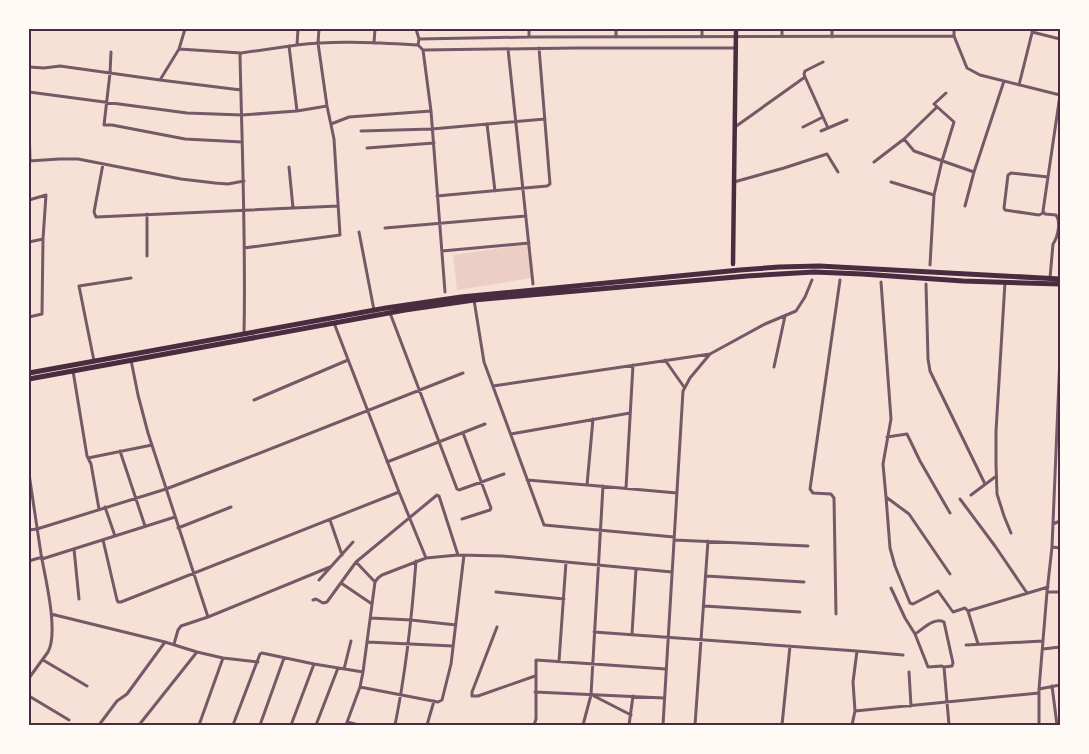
<svg xmlns="http://www.w3.org/2000/svg" width="1089" height="754" viewBox="0 0 1089 754" font-family="'PT Sans Narrow',sans-serif">
<style>
.green{fill:#ebcfc5}
.lines{fill:none;stroke-linecap:round;stroke-linejoin:round}
.minor{stroke:#755966;stroke-width:3}
.secondary{stroke:#4a2c40;stroke-width:4.5}
.primary{stroke:#4a2c40;stroke-width:5}
.neatline{fill:none;stroke:#4a2c40;stroke-width:2}
</style>
<rect width="100%" height="100%" fill="#f7e1d7"/>
<!-- green -->
<path class="green" d="M528,244L531,278L457,290L453,255Z"/>
<g class="lines">
<!-- minor -->
<path class="minor" d="M298,29L297,45C337,40 378,43 418,45L423,50L431,111L445,292
M416,29L419,39L418,45
M702,29V37
M782,29V36
M832,29V37
M1032,32L1060,39
M616,36V29
M954,36V29
M529,37V29
M419,39L529,37L954,36L967,68L980,75L1060,95
M374,43L375,29
M179,49L241,53L297,45
M508,49L533,284
M423,50L576,48H736
M111,52L110,73L104,125H112L185,139L242,142
M241,53L240,55C242,148 246,241 244,334
M29,67L44,68L60,66L160,80L179,49L185,29
M805,77L828,128
M160,80L241,90
M1019,85L1033,29
M29,92L187,113L242,115L297,111L289,46
M297,111L327,106
M331,124L349,117L431,111
M487,124L495,191
M29,125L30,161
M735,127L805,77L804,74L805,71L823,62
M803,127L823,117
M361,131L432,129L545,119
M821,131L847,120
M904,139L914,151L974,172
M367,148L434,143
M29,161L59,159H78L181,179L215,183L228,184L244,181
M874,162L904,139L937,107
M103,164L94,212L96,217L338,206
M289,167L293,208
M734,182L784,168L827,154L838,172
M891,182L934,195
M437,196L547,186L550,184L539,48
M29,200L46,195L43,239L42,314L29,317
M965,206L974,172L1004,81
M1043,213L1039,215L1005,210L1004,208L1008,175L1011,173L1048,177
M147,214V256
M385,228L526,216
M359,232L374,310
M29,242L43,239
M244,248L340,235L334,139L327,106L318,43L319,29
M442,251L529,243
M930,265L934,195L942,161L954,122L934,104L946,93
M1050,278L1053,244C1058,237 1061,222 1056,215L1045,214L1043,211L1060,95
M881,282L891,419L883,464L886,497L890,548L895,566L910,603L913,604L938,591L953,612L965,608L968,611L1048,587
M1005,282L996,431V464L997,494L1004,516L1011,533
M926,284L928,359L930,371L985,484
M474,300L484,362L544,525L674,537
M390,313L457,489L459,490L504,474
M334,323L399,492L426,558
M131,360L138,395L148,433L208,617
M665,360L684,387
M94,361L79,286L131,278
M774,367L785,316
M73,371L87,456L91,464L99,509
M493,386L710,354
M254,400L348,360
M511,434L630,413
M887,437L907,434L920,461L950,513
M120,451L145,526
M88,458L152,445
M387,462L485,424
M29,474C33,501 37,527 41,554C45,577 59,632 48,652L29,678
M527,480L587,485L677,493
M587,485L593,419
M626,488L633,365
M971,495L995,477
M886,497L909,514L950,574
M960,499L995,546L1027,593
M105,507L115,536
M462,519L490,510L491,508L463,433
M330,520L342,555
M1053,524L1060,521
M178,528L231,507
M29,530L37,529L166,489L242,460L463,373
M103,540L117,600L118,602H121L399,492
M674,540L808,546
M1052,547L1060,548
M74,549L79,599
M42,559L175,517
M29,561L42,557
M356,562L375,582
M706,576L804,582
M319,580L353,542
M341,583L372,604
M891,588L905,618L915,634L928,667L942,666L944,667L949,725
M496,592L564,599
M1047,592H1060
M313,600L316,599L323,603L327,602L356,562L437,495L439,496L458,555
M704,606L800,612
M968,611L978,644
M51,614L165,642L197,652L223,658L258,662
M836,614L834,498L831,494L813,493L810,489L840,280
M371,618L411,620L456,625
M497,627L472,692V696H478L535,676
M594,632L857,651L903,655
M632,634L636,569
M915,634C923,629 934,617 944,622L953,663L952,666L944,667
M367,642L453,646
M174,644L178,630L181,626L208,617L330,567
M966,645L1043,641
M1043,649L1060,647
M43,660L87,686
M559,661L566,562
M344,669L351,641
M909,672L911,706
M1052,686L1057,725
M360,687L438,702L442,700L451,664L464,555
M1039,689L1060,685
M535,692L664,698
M29,696L69,720
M594,696L631,715
M855,711L1039,693
M347,722L359,725
M99,725L117,701L127,694L165,642
M139,725L197,652
M199,725L223,658
M233,725L260,654L262,653L314,664L363,672
M260,725L284,658
M291,725L314,664
M316,725L338,668
M346,725L360,687L363,672L375,582L378,578L382,575L426,558L458,555L502,556L672,572
M395,725C406,671 412,616 416,561
M427,725L434,701
M534,725L536,719V660L666,669
M583,725L591,695L603,486
M629,725L633,696
M663,725L683,391L690,378L710,354L765,324L796,311L805,297L812,280
M695,725L708,541
M782,725L790,646
M852,725L855,711L853,682L857,651
M1039,725V689L1047,592L1052,547L1060,356"/>
<!-- secondary -->
<path class="secondary" d="M733,264L736,29"/>
<!-- primary -->
<path class="primary" d="M29,373L386,308L461,297L740,270L779,267L819,266L1060,279
M29,379L405,310L474,300L747,276L814,272L862,274L963,281L1060,284"/>
</g>
<!-- border -->
<rect width="1089" height="754" fill="none" stroke="#fffaf5" stroke-width="60"/>
<rect x="30" y="30" width="1029" height="694" class="neatline"/>
</svg>
